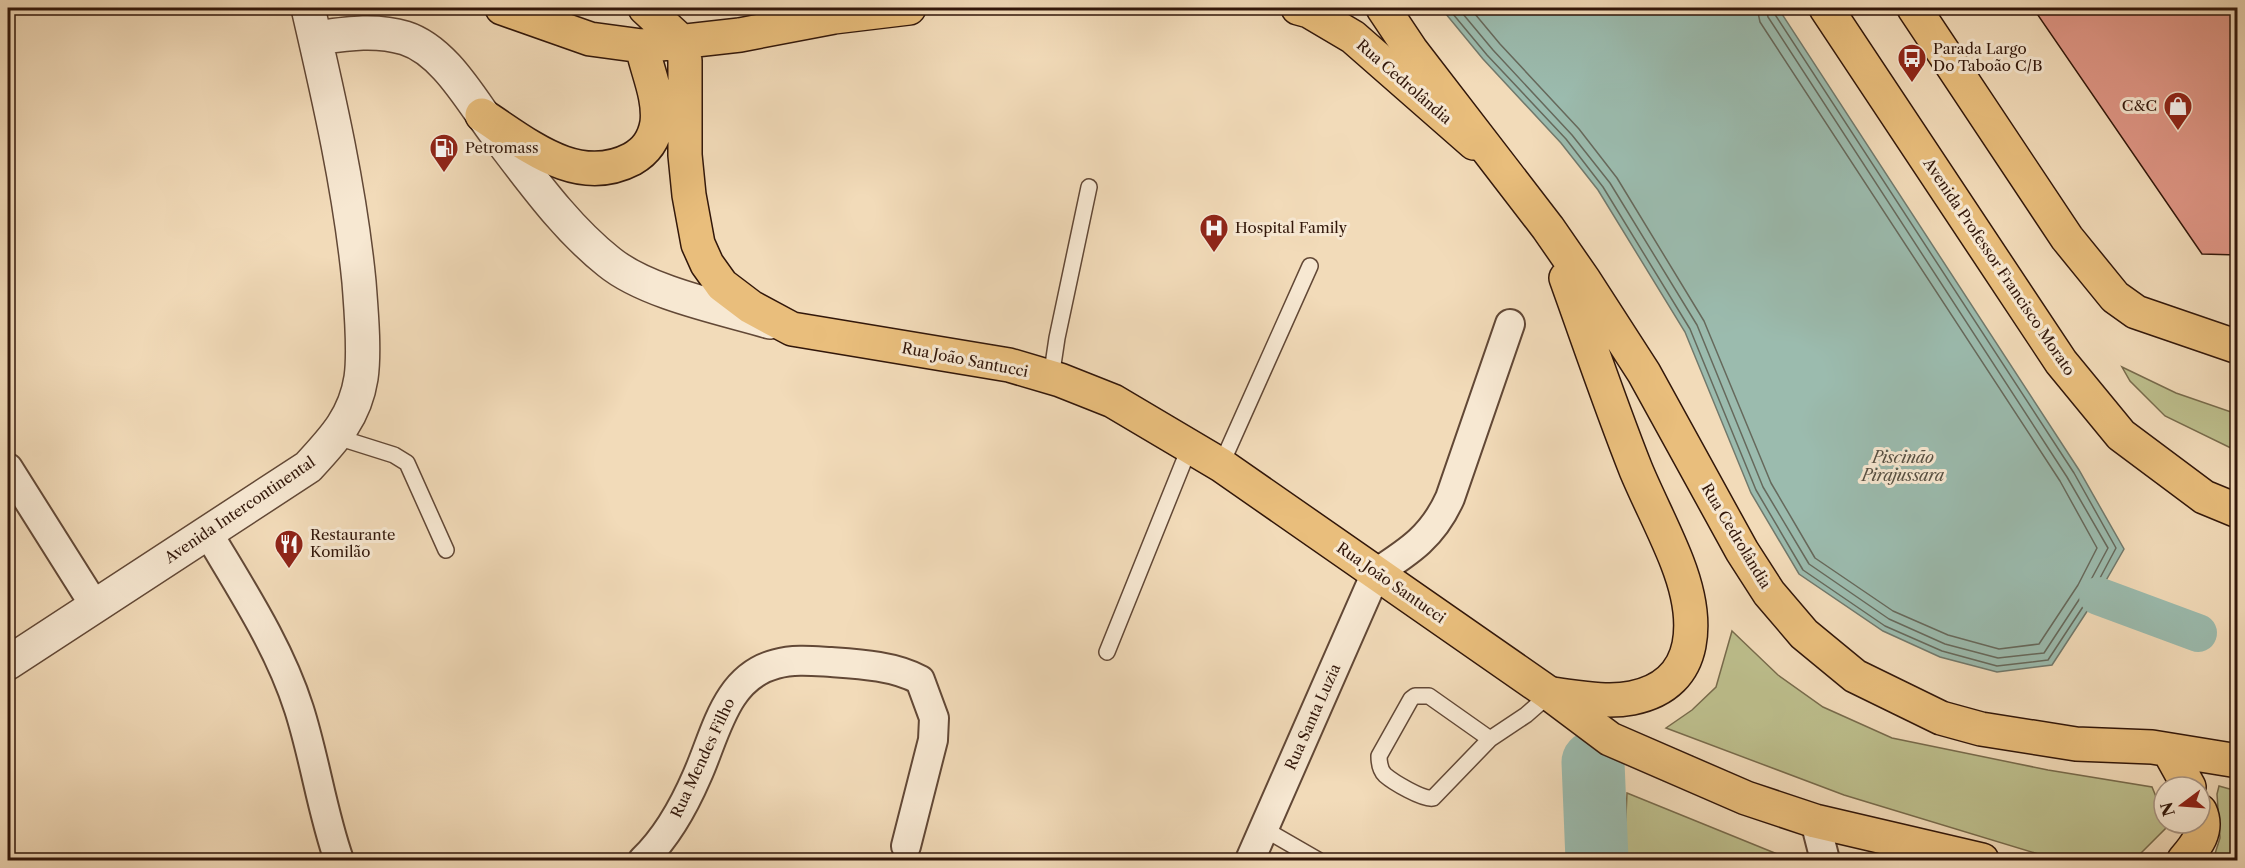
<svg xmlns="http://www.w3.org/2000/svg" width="2245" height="868" viewBox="0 0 2245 868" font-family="'Libre Caslon Text',serif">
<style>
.green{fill:#bdbf8d;stroke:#786b4c;stroke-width:1.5}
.water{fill:#9bbbae;stroke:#71796c;stroke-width:1.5}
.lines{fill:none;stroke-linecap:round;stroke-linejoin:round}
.shore{stroke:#66695c;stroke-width:1.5}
.canal{stroke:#9bbbae;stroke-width:38}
.river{stroke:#9bbbae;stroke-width:63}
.building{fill:#e09686;stroke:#32170a;stroke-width:1.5}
.service-casing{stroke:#624836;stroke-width:18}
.minor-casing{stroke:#624836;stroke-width:32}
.tertiary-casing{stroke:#624836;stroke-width:36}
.primary-casing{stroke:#32170a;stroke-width:36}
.trunk-casing{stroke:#32170a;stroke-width:36}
.service{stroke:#f7e8d2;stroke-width:15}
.minor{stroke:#f7e8d2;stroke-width:28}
.tertiary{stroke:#f7e8d2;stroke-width:33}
.primary{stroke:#e9be7c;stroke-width:33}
.trunk{stroke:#e9be7c;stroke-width:33}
.labels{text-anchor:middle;stroke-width:6;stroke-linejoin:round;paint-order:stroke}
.poi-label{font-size:15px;fill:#32170a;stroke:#f7e8d2;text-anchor:start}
.street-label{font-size:15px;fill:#32170a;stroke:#f7e8d2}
.water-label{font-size:16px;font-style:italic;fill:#575043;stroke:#f7e8d2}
</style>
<rect width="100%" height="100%" fill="#f2dbb9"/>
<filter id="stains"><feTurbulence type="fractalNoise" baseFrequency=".00333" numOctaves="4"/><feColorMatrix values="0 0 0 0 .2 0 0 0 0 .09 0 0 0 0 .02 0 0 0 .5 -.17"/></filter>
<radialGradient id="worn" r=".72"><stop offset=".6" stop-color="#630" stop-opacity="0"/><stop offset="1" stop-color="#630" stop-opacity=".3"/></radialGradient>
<!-- green -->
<path class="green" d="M2122,367L2176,393L2237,414V451L2165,416L2130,381Z
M1732,631L1778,675L1823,707L1892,738L2048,770L2152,787L2164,816V823H2167L2168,826L2135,859L2058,860L1844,795L1666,728L1692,710L1716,687Z
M2219,786L2237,791V860H2213L2220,838L2217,794Z
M1627,793L1787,858L1788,860H1624Z"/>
<!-- water -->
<path class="water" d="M1441,8H1778L2079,470L2124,549L2097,596L2052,665L1997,672L1940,657L1883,631L1799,574L1751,493L1685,332L1598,190L1561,143L1483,59Z"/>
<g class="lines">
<!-- shore -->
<path class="shore" d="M1448,8L1487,55L1566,139L1603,187L1690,329L1756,490L1803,570L1885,626L1942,651L1997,666L2048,660L2092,593L2116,548L2074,473L1774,13L1773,8
M1458,8L1493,50L1572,135L1610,183L1697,325L1763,487L1809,564L1889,619L1945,644L1998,658L2044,653L2086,589L2108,548L2067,477L1768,17L1766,8
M1470,8L1500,44L1579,129L1617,178L1704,321L1771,483L1815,558L1893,611L1948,635L1999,649L2039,644L2078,585L2097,548L2060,481L1760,22L1757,8"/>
<!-- canal -->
<path class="canal" d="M2098,596L2198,633"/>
<!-- river -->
<path class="river" d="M1593,762L1597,860"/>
</g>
<!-- building -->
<path class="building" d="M2033,8H2238V255L2202,254Z"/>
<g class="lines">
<!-- service casing -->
<g class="service-casing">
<path id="service" d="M1051,378L1057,338L1089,187
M337,437L394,455L407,463L446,550
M1221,465L1310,266
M1107,652L1190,446
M1490,739L1429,696H1415L1411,699L1379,756C1379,763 1380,770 1385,775C1393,782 1423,800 1433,798L1490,739L1526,715L1550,694
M1264,829L1318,860"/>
</g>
<!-- minor casing -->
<g class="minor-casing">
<path id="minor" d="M8,468L95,606
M208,533C241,589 279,646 299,709C315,759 322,812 339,860
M1815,821L1825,860
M643,860C667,837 684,806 697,776C716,734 725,677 776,664C794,659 813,661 831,662C860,664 895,666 920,680L934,718L933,740L906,846
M1250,860L1376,573C1410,551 1433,536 1450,498L1510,324"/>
</g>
<!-- tertiary casing -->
<g class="tertiary-casing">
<path id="tertiary" d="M315,38C345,34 375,29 405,38C446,51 473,104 498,136C532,180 565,227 609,262C647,293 723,308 770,322
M8,663L308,467C334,439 355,417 361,378C365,351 361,309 359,282C350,190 329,98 308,8"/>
</g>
<!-- primary casing -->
<g class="primary-casing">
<path id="primary" d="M502,8L590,39L642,46L740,35L834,17L909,8
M645,8L683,43
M1298,8L1309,11L1353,37L1474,143
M1826,8L2061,362L2121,435L2204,497L2238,511
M683,43L685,61V155L689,195L698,244L707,264L722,285L751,307L792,329L1009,365L1060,380L1113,401L1221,465L1550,694L1610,739L1746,798L1815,821L1982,860
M482,115C527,144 577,188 632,159C646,151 654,140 657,123C660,97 647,71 642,46"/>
</g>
<!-- trunk casing -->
<g class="trunk-casing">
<path id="trunk" d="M1383,8L1411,50L1548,228L1584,280L1644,373L1742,551L1769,593L1804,634L1855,676L1941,718L1981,729L2076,744L2152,747L2238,761
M1914,8L2067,238L2115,297L2136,312L2238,347
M1550,694C1577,697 1606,703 1632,698C1703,684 1698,616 1677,562C1665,531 1649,501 1636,470C1611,407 1589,342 1566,278
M2169,751L2189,787
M2184,860C2196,846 2209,831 2200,811"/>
</g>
<!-- service -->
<use href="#service" class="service"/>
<!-- minor -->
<use href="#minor" class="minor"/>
<!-- tertiary -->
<use href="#tertiary" class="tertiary"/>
<!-- primary -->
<use href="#primary" class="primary"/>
<!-- trunk -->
<use href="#trunk" class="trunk"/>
</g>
<!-- icons -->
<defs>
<g id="bus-pin" transform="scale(1.5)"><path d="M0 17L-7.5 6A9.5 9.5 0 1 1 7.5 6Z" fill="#8f2418" stroke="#f7e8d2"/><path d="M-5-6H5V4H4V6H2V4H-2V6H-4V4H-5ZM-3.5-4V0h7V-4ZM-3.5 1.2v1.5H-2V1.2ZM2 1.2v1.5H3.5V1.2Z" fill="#fff"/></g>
<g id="shop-pin" transform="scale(1.5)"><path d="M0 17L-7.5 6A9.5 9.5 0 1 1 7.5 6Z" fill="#8f2418" stroke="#f7e8d2"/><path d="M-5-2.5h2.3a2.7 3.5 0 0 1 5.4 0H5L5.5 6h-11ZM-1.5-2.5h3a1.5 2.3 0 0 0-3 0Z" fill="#fff"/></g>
<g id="fuel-pin" transform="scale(1.5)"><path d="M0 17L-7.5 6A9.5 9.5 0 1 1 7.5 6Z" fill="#8f2418" stroke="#f7e8d2"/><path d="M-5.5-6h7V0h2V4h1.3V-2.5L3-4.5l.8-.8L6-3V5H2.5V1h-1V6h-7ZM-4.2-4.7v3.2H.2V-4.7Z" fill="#fff"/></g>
<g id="hospital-pin" transform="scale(1.5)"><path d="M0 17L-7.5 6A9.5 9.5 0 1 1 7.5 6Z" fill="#8f2418" stroke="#f7e8d2"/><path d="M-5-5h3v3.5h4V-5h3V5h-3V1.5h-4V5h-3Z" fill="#fff"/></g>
<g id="restaurant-pin" transform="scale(1.5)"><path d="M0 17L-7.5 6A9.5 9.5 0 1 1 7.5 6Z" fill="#8f2418" stroke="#f7e8d2"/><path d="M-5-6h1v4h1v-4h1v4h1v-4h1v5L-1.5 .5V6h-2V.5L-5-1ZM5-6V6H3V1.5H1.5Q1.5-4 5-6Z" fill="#fff"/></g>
</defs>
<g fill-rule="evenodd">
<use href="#bus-pin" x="1912" y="58"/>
<use href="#shop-pin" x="2178" y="106"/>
<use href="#fuel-pin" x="444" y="148"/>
<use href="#hospital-pin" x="1214" y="228"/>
<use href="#restaurant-pin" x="289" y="544"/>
</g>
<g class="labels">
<!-- poi labels -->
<g class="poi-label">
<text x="1933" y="54">Parada Largo<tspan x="1933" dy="17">Do Taboão C/B</tspan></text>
<text x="2157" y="111" text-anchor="end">C&amp;C</text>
<text x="465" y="153">Petromass</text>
<text x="1235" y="233">Hospital Family</text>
<text x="310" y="540">Restaurante<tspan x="310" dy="17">Komilão</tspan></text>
</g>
<!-- street labels -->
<g class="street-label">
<text transform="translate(1404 82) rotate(41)" y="5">Rua Cedrolândia</text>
<text transform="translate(1999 267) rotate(56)" y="5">Avenida Professor Francisco Morato</text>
<text transform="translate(965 360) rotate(11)" y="5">Rua João Santucci</text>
<text transform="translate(240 510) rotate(-34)" y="5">Avenida Intercontinental</text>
<text transform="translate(1736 536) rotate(59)" y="5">Rua Cedrolândia</text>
<text transform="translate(1391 583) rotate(35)" y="5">Rua João Santucci</text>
<text transform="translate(1313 717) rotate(-66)" y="5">Rua Santa Luzia</text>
<text transform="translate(703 758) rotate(-65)" y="5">Rua Mendes Filho</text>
</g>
<!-- water labels -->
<g class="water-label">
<text x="1903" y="463">Piscinão<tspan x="1903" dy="18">Pirajussara</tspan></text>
</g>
</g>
<!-- margin -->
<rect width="2245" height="868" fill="none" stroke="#f2dbb9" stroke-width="30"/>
<rect x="9" y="9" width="2227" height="850" fill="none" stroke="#32170a" stroke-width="3"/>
<rect x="15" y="15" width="2215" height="838" fill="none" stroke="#32170a" stroke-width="1.5"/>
<!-- north arrow -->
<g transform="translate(2182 805) rotate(254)"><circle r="28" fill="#f7e8d2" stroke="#a89482" stroke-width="1.5"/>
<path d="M0-4.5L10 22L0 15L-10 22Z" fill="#8f2418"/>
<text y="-9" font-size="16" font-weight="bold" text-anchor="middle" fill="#32170a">N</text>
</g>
<rect width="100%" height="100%" filter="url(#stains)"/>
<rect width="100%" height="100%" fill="url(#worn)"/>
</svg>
